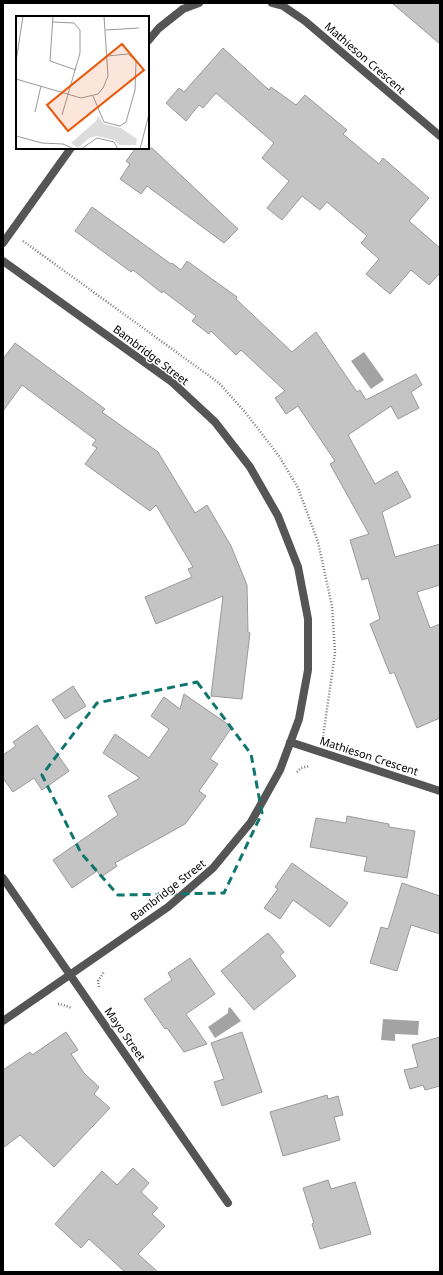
<svg xmlns="http://www.w3.org/2000/svg" width="443" height="1275" viewBox="0 0 443 1275" font-family="'Noto Sans',sans-serif">
<style>
.water{fill:#a3a3a3}
.building{fill:#c4c4c4;stroke:#999}
.lines{fill:none;stroke-linecap:round;stroke-linejoin:round}
.path{stroke:#777;stroke-width:2.5;stroke-dasharray:1 2;stroke-linecap:butt}
.minor{stroke:#555;stroke-width:8}
.marked{fill:none;stroke:#0f766e;stroke-width:3;stroke-dasharray:8 5;stroke-linejoin:round}
.labels{text-anchor:middle;stroke-width:3;stroke-linejoin:round;paint-order:stroke}
.street-label{font-size:11px;fill:#000;stroke:#fff}
.inset-road{fill:none;stroke:#999;stroke-width:1}
.view{fill:#e8590c;fill-opacity:0.15;stroke:#e8590c;stroke-width:2}
.inset-edge{fill:none;stroke:#000;stroke-width:2}
</style>
<rect width="100%" height="100%" fill="#fff"/>
<!-- water -->
<path class="water" d="M364,352L384,380L371,389L351,361Z
M230,1007L241,1021L215,1038L208,1027L228,1013V1009Z
M383,1019L419,1021L418,1035L395,1034V1041L381,1040Z"/>
<!-- building -->
<path class="building" d="M392,3H440V44Z
M223,48L269,90L271,87L296,105L305,95L347,130L343,134L379,164L383,158L429,198L409,221L440,248V273L429,285L411,270L390,294L366,274L379,259L361,243L367,236L327,202L320,210L302,196L282,220L267,208L289,181L262,158L274,143L216,93L203,108L199,105L186,121L166,103L179,88L184,92Z
M136,148H152L238,229L224,243L147,186L141,194L120,179L130,164L126,161Z
M92,207L171,264L172,263L181,270L187,261L237,297L236,299L292,352L316,332L357,392L360,390L366,400L416,374L422,385L411,392L419,408L398,419L391,406L348,435L375,484L397,471L411,497L382,512L395,557L440,544V585L417,592L430,628L440,624V718L417,728L394,672L390,674L370,624L380,619L368,578L362,580L350,540L369,534L330,464L335,461L298,406L286,414L275,398L285,391L241,350L236,355L211,331L209,334L192,321L196,316L163,291L162,293L133,270L131,272L75,231Z
M15,343L105,409L102,412L158,452L195,513L207,505L231,546L247,585L248,632L250,633L242,699L211,696L223,596L156,624L145,597L192,577L188,569L193,567L156,505L150,511L85,464L97,448L92,445L96,440L22,385L3,411V359Z
M73,686L86,706L65,719L52,700Z
M184,694L232,727L210,759L218,764L199,791L206,796L185,824L115,863L117,866L101,877L97,871L72,888L53,860L118,815L108,796L140,778L103,753L115,734L149,758L169,729L151,716L164,697L180,709Z
M37,725L69,771L42,790L34,778L13,792L3,778V755L16,746L13,742Z
M347,816L389,824V827L415,831L407,878L364,871L367,857L310,847L316,818L346,823Z
M292,863L348,903L330,927L293,900L280,919L264,908L278,889L275,887Z
M402,883L440,896V934L411,925L397,971L370,963L381,927L388,929Z
M268,933L284,952L280,956L296,976L254,1010L221,971Z
M190,958L215,994L186,1014L207,1044L184,1052L167,1028L165,1029L144,999L172,980L168,973Z
M66,1032L78,1050L71,1054L84,1073L99,1087L94,1094L110,1108L54,1167L20,1135L3,1148V1070L30,1052L32,1055Z
M242,1032L262,1092L222,1106L214,1082L224,1079L211,1043Z
M440,1037V1086L425,1090L423,1085L410,1089L404,1070L418,1067L412,1045Z
M327,1095L328,1099L338,1096L343,1115L334,1117L340,1140L283,1156L270,1112Z
M133,1168L149,1183L141,1192L158,1208L152,1214L165,1226L138,1254L158,1272H125L89,1239L81,1248L55,1224L102,1171L117,1185Z
M328,1180L331,1189L355,1182L371,1234L320,1249L312,1224L314,1223L303,1188Z"/>
<g class="lines">
<!-- path -->
<path class="path" d="M23,241L219,383L245,412L279,456L298,488L318,542L332,606L335,653L323,737
M297,772L301,768L310,766
M99,987L98,981L104,972
M58,1004H60L72,1008"/>
<!-- minor -->
<path class="minor" d="M272,3L283,6L305,21L440,136
M148,41L159,28L183,9L199,3
M3,243L71,148
M3,261L172,382L215,422L250,467L278,516L298,567L308,619V670L299,719L280,770L251,822L213,868L168,907L3,1021
M290,742L440,791
M3,878L228,1203"/>
</g>
<!-- marked area -->
<path class="marked" d="M197,682L251,754L262,813L224,893L118,895L81,853L42,775L97,703Z"/>
<g class="labels">
<!-- street labels -->
<g class="street-label">
<text transform="translate(365 58) rotate(41)" y="4">Mathieson Crescent</text>
<text transform="translate(151 355) rotate(37)" y="4">Bambridge Street</text>
<text transform="translate(369 756) rotate(18)" y="4">Mathieson Crescent</text>
<text transform="translate(168 890) rotate(-38)" y="4">Bambridge Street</text>
<text transform="translate(125 1034) rotate(55)" y="4">Mayo Street</text>
</g>
</g>
<!-- overview -->
<g transform="translate(16 16)">
<rect width="133" height="133" fill="#fff"/>
<path d="M82,100L88,108L105,112L121,123L120,129H103L98,124L81,120L73,122L62,132L55,127L80,105Z" fill="#dcdcdc"/>
<path class="inset-road" d="M37,0L34,45L60,54M37,6L58,7L64,14V37L46,99M90,14L123,12M0,46L7,0M0,63L65,82L82,78L87,72L92,60L88,0M77,80L88,106L104,110L110,106L119,74L120,45L112,38L91,40M19,96L25,70M0,120L26,127L47,128L58,133M65,133L81,122L98,126L102,133M124,133L133,98"/>
<path class="view" d="M106,28L128,54L52,115L31,89Z"/>
<rect width="133" height="133" class="inset-edge"/>
</g>
<!-- border -->
<rect width="443" height="1275" fill="none" stroke="#000000" stroke-width="8"/>
</svg>
